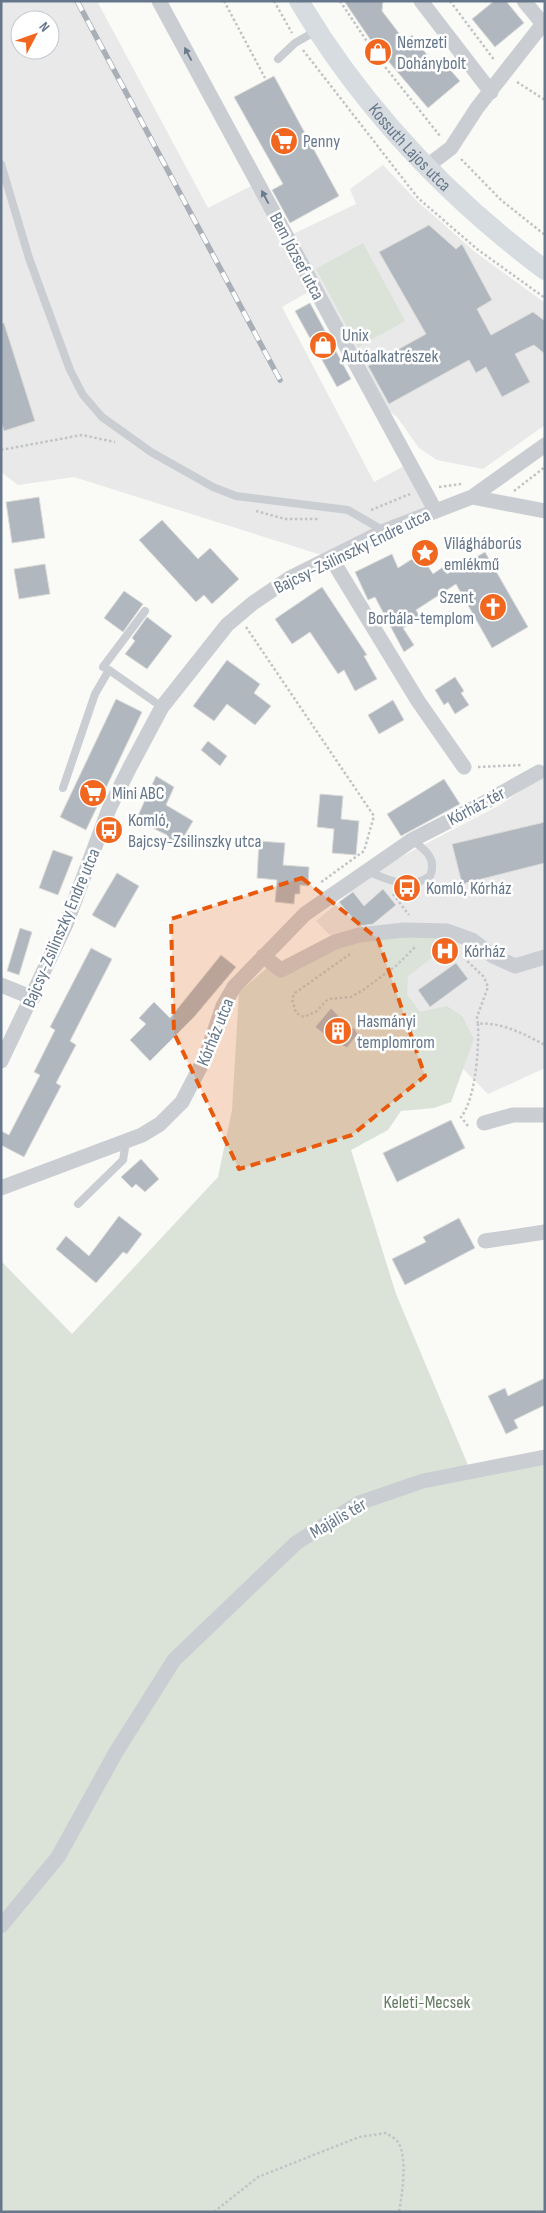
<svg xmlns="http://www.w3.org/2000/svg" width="546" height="2213" viewBox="0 0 546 2213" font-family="'Sofia Sans Condensed',sans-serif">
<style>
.built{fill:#e8e9e8;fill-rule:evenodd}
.green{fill:#dbe2d8}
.building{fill:#b0b7bf;stroke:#dcdcd9}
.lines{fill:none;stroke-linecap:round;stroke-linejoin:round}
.path{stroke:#c1c4c6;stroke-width:2.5;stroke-dasharray:2.5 2.5;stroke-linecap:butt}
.service{stroke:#cacdd1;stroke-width:8}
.minor{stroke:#cacdd1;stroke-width:15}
.secondary{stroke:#d6dce0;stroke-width:20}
.rail-casing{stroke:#a9afb6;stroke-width:5.5}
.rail{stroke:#fff;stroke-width:4;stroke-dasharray:11;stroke-linecap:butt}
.oneway{fill:#6b7b8e}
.marked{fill:#e8590c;fill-opacity:0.2;stroke:#e8590c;stroke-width:4;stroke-dasharray:10 6;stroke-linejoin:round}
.labels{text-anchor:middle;stroke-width:5;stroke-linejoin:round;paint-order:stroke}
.poi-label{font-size:18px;fill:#66778b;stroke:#fff;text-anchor:start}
.street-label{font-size:18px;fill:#66778b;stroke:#fff}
.park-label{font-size:18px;fill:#647b62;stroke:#fff}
</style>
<rect width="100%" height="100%" fill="#fafaf7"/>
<!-- built -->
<path class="built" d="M1,1H97L208,208L253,185L310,291L282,307L374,482L408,464L435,510L331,558L74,477L18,485L1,472ZM20,20H50V50H20Z
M383,165L417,201L475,252L545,303V425L483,469L437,460L419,448L397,417L387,409L291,235L356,204L350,189Z
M545,774V1068L488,1094L316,921L378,869L500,805Z"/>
<!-- green -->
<path class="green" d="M363,243L405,321L358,347L316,269Z
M354,937H438L445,948L408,976L407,994L420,1012L447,1006L462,1016L474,1039L451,1102L434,1108L401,1111L388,1130L351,1150L396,1294L473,1477L545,1463V2212H1V1261L72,1334L218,1177L232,1110L239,992L270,965L273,967Z"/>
<!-- building -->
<path class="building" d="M344,1H383L382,11L405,41L412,35L437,68L444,63L460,81L428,108L372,42Z
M494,1H506L524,23L495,47L472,19Z
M274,76L339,196L290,223L272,190L283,184L234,97Z
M429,225L456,249L462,244L492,300L477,309L491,335L533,312L545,321V354L534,345L515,354L530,382L502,397L486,367L476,373L469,360L389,404L368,366L426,334L379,252Z
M310,303L351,379L337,387L295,311Z
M1,323H4L35,421L4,431L1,421Z
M39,497L45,538L12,543L6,502Z
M162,520L198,559L210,548L239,579L212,604L204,595L196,602L139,540Z
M485,552L528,627L492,648L456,584L416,610L421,619L403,628L414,645L404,652L375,597L368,600L355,572L392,554L398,568L420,554L433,574L443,567L447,574Z
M45,564L50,594L19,599L14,569Z
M322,587L367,655L364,656L377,679L355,691L344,670L338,674L310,632L292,644L275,619Z
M124,591L143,604L123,632L104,618Z
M147,617L172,636L147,669L125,654L135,641L132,638Z
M227,660L260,684L254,693L271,706L255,725L227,704L214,721L193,706Z
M455,677L464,691L461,693L469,705L455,714L448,702L444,705L435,690Z
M116,699L142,712L86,830L60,817Z
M393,700L404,720L379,734L368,715Z
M208,741L227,756L220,766L201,750Z
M156,776L174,787L166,805L193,821L179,845L166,837L167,835L136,820Z
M444,779L460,804L401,836L387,814Z
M320,794L343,796L341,819L359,821L356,855L332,853L334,829L317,827Z
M545,822V863L462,884L452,844Z
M259,841L285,843L283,865L309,867L308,886L300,885V894H295L294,904L275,902L277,880L257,878Z
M53,850L73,857L58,895L39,888Z
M117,873L139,886L115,928L92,915Z
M383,889L396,905L373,924L359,926L339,902L353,892L364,906Z
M20,928L32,932L19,975L7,971Z
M91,948L112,959L70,1041L76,1045L56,1083L61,1086L24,1157L1,1145V1131L9,1135L40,1075L34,1072L55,1030L50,1027Z
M221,955L236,967L194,1017L150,1061L130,1040L146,1024L139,1018L154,1002L170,1018Z
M456,963L468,979L430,1007L418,990Z
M331,1008L349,1027L354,1028L358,1034L347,1048L330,1039L315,1027Z
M451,1120L465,1148L397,1182L383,1153Z
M141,1159L159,1179L145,1192L136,1184L132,1188L121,1177Z
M119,1216L142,1234L127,1254L123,1252L96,1283L56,1249L66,1236L89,1256Z
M459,1218L475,1248L405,1285L392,1259L426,1242L423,1237Z
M545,1378V1405L514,1420L518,1428L506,1434L488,1396L505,1388L508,1396Z"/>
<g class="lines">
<!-- path -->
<path class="path" d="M224,1L265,78
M274,1L292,33
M340,1L378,58L440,136
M450,1L495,61
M303,50L418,198L477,249L545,298
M517,82L545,100
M461,159L501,200L545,235
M1,450L82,435L115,442
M439,487L461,484
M514,491L545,467
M371,510L410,494
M256,511L285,519H320
M246,627L374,816L364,851L320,883
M478,767L522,765
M393,894L409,915
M466,953L464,958L484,977L488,987L477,1017L478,1024C500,1021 526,1035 545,1045
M350,954L295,993L292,999L296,1013L304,1017L317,1011L328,999L351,997L363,990L397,965L416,946
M468,1126L461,1117C476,1098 479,1048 478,1024
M214,2212L258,2177L359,2137L386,2133C389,2135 396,2139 398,2142C408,2158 402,2195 399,2212"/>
<!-- service -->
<path class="service" d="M278,59L295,43L316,31
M1,164L29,258L70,370L83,395L102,417L151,452L213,487L236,496L348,510L384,531
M109,670L103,667L145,611
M63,788L95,694L109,670L162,707
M367,871C388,880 409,891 430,876C437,859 426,850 412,840
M78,1204L123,1160L126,1142"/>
<!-- minor -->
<path class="minor" d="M159,1L435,510
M421,1L491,92
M524,1L543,24
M426,167L451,148L477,108L545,21
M472,497L545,511
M331,558L418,701L464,767
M263,956L281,970L335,942L359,935L404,930L447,931L472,940L493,956L515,966L545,957
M1,985L33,998
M1,1061L66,924L109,809L130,767L162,707L227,625L253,603L290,578L384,531L472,497L545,445
M484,1123L513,1115H545
M1,1188L142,1135L160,1124L182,1102L206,1056L223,1006L234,987L305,914L412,840L482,804L539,772
M485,1241L545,1232
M1,1926L58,1857L116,1752L174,1660L296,1543L359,1503L423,1481L545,1457"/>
<!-- secondary -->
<path class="secondary" id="s1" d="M299,1C362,107 446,196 545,270"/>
<!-- rail casing -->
<g class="rail-casing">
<path id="rail" d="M77,1L280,380"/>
</g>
<!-- rail -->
<use href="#rail" class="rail"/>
</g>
<!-- one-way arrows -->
<defs><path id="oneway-solid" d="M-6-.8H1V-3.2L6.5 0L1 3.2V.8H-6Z" transform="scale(1.25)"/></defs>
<g class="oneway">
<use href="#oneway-solid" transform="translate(188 54) rotate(-118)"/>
<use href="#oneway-solid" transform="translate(265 197) rotate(-118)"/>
</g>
<!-- marked area -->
<path class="marked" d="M302,878L378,939L425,1076L352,1135L239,1169L174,1033L171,919Z"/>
<!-- icons -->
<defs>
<g id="shop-disc" transform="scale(1.4375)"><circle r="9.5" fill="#f26720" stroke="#fff"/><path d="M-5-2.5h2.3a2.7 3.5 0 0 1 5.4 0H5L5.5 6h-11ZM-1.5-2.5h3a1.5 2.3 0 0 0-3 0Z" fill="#fff"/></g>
<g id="supermarket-disc" transform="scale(1.4375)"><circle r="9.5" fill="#f26720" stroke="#fff"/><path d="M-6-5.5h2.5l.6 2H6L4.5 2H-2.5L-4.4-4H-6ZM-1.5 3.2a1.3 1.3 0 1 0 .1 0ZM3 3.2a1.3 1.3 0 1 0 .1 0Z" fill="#fff"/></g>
<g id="sight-disc" transform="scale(1.4375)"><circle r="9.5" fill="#f26720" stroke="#fff"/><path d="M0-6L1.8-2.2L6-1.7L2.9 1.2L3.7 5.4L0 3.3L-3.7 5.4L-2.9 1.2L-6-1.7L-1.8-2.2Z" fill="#fff"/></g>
<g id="church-disc" transform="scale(1.4375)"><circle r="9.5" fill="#f26720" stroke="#fff"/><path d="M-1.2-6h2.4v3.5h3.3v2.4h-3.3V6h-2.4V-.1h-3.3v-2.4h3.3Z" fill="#fff"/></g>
<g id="bus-disc" transform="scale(1.4375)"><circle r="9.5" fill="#f26720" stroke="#fff"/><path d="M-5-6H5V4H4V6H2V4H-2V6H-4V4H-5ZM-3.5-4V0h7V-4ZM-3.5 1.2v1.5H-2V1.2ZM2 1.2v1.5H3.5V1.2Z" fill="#fff"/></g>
<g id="hospital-disc" transform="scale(1.4375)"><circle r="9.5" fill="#f26720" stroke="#fff"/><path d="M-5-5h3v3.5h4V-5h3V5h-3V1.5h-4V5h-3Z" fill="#fff"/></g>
<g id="building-disc" transform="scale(1.4375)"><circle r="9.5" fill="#f26720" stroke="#fff"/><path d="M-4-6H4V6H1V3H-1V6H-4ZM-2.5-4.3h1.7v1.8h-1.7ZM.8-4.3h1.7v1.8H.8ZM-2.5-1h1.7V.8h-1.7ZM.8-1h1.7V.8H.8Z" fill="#fff"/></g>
</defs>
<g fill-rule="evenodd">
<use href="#shop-disc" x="378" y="52"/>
<use href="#supermarket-disc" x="284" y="141"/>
<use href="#shop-disc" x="323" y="345"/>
<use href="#sight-disc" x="425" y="553"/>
<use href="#church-disc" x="493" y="607"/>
<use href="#supermarket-disc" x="93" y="793"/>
<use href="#bus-disc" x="109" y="830"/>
<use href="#bus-disc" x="407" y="888"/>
<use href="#hospital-disc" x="445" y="951"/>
<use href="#building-disc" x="338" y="1031"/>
</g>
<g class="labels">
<!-- poi labels -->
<g class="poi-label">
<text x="397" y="48">Nemzeti<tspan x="397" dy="21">Dohánybolt</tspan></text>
<text x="303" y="147">Penny</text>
<text x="342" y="341">Unix<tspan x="342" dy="21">Autóalkatrészek</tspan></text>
<text x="444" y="549">Világháborús<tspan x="444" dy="21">emlékmű</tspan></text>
<text x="474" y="603" text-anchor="end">Szent<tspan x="474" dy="21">Borbála-templom</tspan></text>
<text x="112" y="799">Mini ABC</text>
<text x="128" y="826">Komló,<tspan x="128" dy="21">Bajcsy-Zsilinszky utca</tspan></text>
<text x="426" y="894">Komló, Kórház</text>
<text x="464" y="957">Kórház</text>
<text x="357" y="1027">Hasmányi<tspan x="357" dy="21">templomrom</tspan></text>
</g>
<!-- street labels -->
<g class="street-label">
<text dy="6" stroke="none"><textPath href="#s1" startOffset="184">Kossuth Lajos utca</textPath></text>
<text transform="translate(297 256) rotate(62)" y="6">Bem József utca</text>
<text transform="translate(352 551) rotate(-26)" y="6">Bajcsy-Zsilinszky Endre utca</text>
<text transform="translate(476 806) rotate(-28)" y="6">Kórház tér</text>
<text transform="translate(61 928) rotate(-67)" y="6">Bajcsy-Zsilinszky Endre utca</text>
<text transform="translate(215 1032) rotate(-68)" y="6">Kórház utca</text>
<text transform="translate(338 1518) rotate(-30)" y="6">Majális tér</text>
</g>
<!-- park labels -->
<g class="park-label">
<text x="427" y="2008">Keleti-Mecsek</text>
</g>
</g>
<!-- border -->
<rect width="546" height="2213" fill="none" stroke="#66778b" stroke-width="5"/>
<!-- north arrow -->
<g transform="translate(35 35) rotate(49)"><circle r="24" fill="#ffffff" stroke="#c2c9d1"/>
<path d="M0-4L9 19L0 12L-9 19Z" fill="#f26720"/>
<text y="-8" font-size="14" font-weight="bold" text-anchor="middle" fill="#66778b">N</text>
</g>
</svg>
